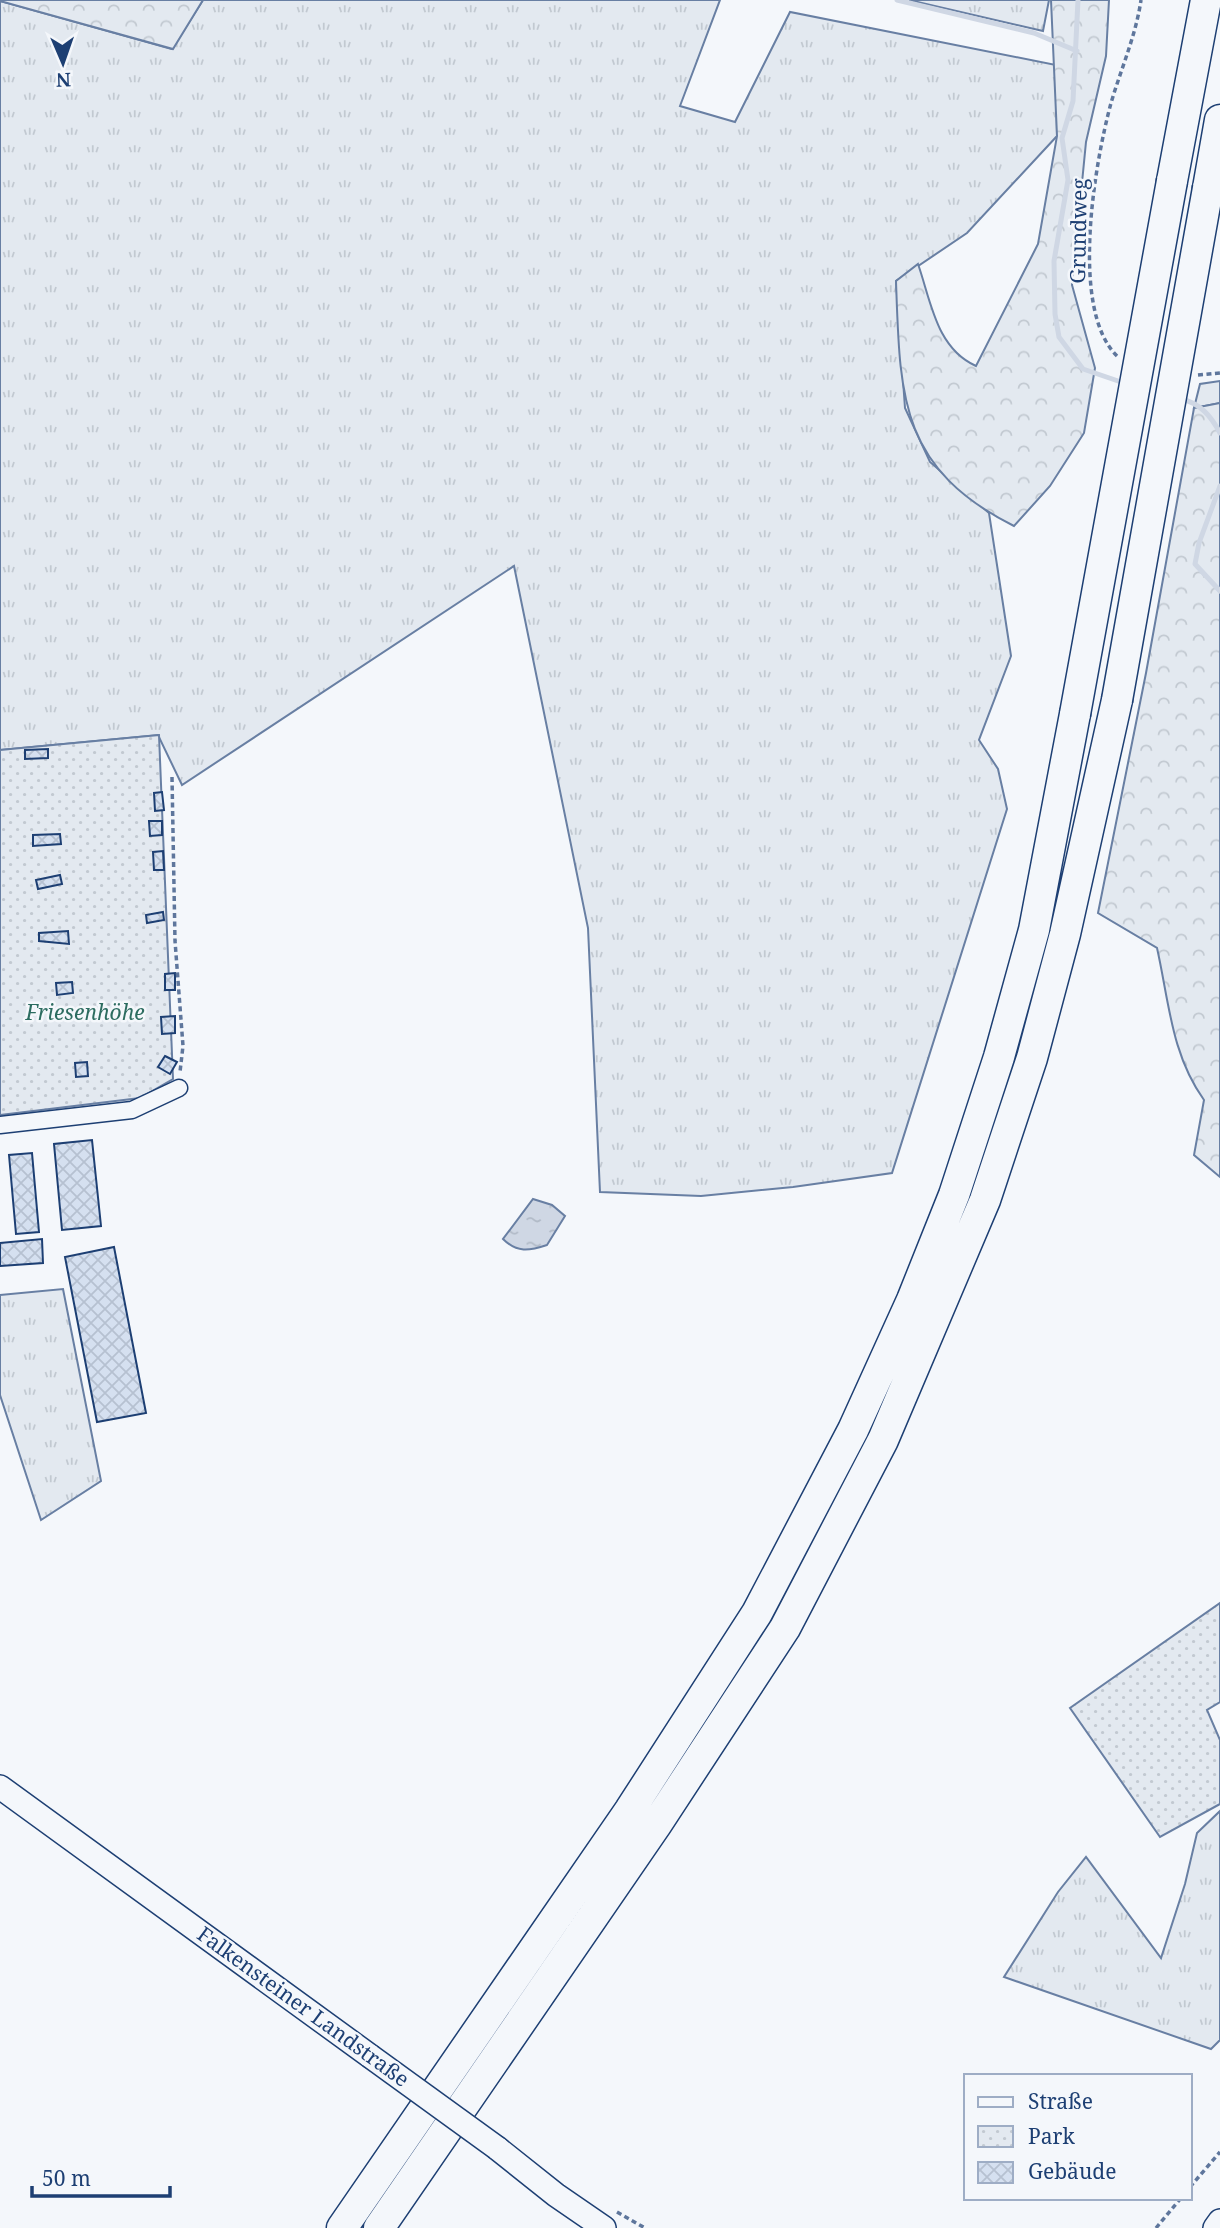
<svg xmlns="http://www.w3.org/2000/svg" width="1220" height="2228" viewBox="0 0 1220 2228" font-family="'Noto Serif',serif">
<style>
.grass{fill:url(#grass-tufts);stroke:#687fa3;stroke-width:2}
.forest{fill:url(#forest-crowns);stroke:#687fa3;stroke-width:2}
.park{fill:url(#park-dots);stroke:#687fa3;stroke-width:2}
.water{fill:url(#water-ripples);stroke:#687fa3;stroke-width:2}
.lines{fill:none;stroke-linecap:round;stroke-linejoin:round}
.stream{stroke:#cfd7e4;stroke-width:5}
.building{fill:url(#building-cross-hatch);stroke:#1d3f73;stroke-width:2}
.street-casing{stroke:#1d3f73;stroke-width:19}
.secondary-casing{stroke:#1d3f73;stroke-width:26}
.highway-casing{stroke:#1d3f73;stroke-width:33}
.path{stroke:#5e769c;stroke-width:3.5;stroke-dasharray:5 3.5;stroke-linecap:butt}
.street{stroke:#f4f7fb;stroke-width:16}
.secondary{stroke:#f4f7fb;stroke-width:23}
.highway{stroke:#f4f7fb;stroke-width:30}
.secondary-bridge-casing{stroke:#1d3f73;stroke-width:26;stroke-linecap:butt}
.highway-bridge-casing{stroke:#1d3f73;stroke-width:33;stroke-linecap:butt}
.secondary-bridge{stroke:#f4f7fb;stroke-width:23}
.highway-bridge{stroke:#f4f7fb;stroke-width:30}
.labels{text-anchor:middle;stroke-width:5;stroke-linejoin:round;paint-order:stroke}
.street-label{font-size:21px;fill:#1d3f73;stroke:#f4f7fb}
.park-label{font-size:21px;font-style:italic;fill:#2c6c60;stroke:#f4f7fb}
</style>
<defs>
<pattern id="grass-tufts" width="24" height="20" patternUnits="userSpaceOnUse" patternTransform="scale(1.75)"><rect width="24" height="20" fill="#e3e9f0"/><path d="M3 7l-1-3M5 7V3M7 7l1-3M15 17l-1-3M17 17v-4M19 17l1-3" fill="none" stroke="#c2c9d1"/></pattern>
<pattern id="forest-crowns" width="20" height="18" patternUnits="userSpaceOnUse" patternTransform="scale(1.75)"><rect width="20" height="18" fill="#e3e9f0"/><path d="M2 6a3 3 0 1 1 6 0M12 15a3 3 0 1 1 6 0" fill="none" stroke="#c2c9d1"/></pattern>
<pattern id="park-dots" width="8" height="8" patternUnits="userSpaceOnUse" patternTransform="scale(1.75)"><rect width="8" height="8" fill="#e3e9f0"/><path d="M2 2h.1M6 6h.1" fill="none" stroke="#c2c9d1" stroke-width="1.8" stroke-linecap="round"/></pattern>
<pattern id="water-ripples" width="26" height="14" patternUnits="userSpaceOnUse" patternTransform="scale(1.75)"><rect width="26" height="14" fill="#cfd7e4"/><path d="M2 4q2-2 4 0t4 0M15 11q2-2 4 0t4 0" fill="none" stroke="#b1bac7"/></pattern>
<pattern id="building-cross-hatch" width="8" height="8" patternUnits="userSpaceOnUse" patternTransform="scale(1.75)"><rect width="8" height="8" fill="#d5e0f0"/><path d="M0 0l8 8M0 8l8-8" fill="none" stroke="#b6c1d1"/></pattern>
</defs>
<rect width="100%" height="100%" fill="#f4f7fb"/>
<!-- grass -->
<path class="grass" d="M203,0H720L680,106L735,122L790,12L1056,65L1057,136L967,233L896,281L905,408L930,462L989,513L1011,656L979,740L998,769L1007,809L892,1173L793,1187L701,1196L600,1192L588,928L514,566L182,785L158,735L0,750V1L172,49Z
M909,0H1049L1043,31Z
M1220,381V403L1194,408L1200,384Z
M63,1289L101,1481L41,1520L0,1395V1295Z
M1220,1811V2040L1211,2049L1004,1977L1058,1892L1086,1857L1161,1958L1185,1884L1197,1833Z"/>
<!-- forest -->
<path class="forest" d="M203,0L173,49L0,1V0Z
M1051,0H1109L1106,56L1086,142L1072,285L1095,368L1084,433L1050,486L1014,526C899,468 900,396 896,281L918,264C931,301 936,348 976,366L1038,244L1057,136Z
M1220,403V1177L1194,1155L1204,1100C1171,1054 1169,1001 1157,948L1098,913L1146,673L1194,408Z"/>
<!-- park -->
<path class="park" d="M159,735L173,1079L140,1098L0,1115V750Z
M1220,1603V1702L1207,1710L1220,1740V1804L1160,1837L1070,1708Z"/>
<!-- water -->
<path class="water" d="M533,1199L552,1205L565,1216L547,1245C529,1251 517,1253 503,1239Z"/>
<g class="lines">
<!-- stream -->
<path class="stream" d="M897,0L1034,33L1077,51
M1078,0L1073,101L1062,138L1068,180L1054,261L1055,314L1059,337L1083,369L1124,383
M1181,399C1200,403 1211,416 1220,433
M1220,486L1199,543L1195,564L1220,591"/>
</g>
<!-- building -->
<path class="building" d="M48,749V758L25,759V750Z
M162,792L164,810L155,811L154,793Z
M149,821H162V835L150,836Z
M60,834L61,844L33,846V835Z
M163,851L164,870H154L153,852Z
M60,875L62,884L38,889L36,880Z
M163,912L164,920L147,923L146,915Z
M68,931L69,944L39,941V933Z
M175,973V990H165V974Z
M72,982L73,993L57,995L56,983Z
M175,1016V1033L162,1034L161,1017Z
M165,1056L177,1062L170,1074L158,1067Z
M87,1062L88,1076L76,1077L75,1063Z
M92,1140L101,1226L62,1230L54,1144Z
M32,1153L39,1232L16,1234L9,1155Z
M42,1239L43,1263L0,1266V1243Z
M114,1247L146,1413L97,1422L65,1257Z"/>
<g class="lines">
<!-- street casing -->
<g class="street-casing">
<path id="street" d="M0,1125L132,1110L179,1088"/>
</g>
<!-- secondary casing -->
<g class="secondary-casing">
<path id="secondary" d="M0,1787L370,2056
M497,2148L556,2195L604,2228
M1215,2228L1220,2221"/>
</g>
<!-- highway casing -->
<g class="highway-casing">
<path id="highway" d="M1172,181L1206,0
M1208,188L1220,120
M342,2228L630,1810L757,1613L853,1430L912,1300L954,1195L999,1057L1034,930L1075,714
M379,2228L656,1825L785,1628L883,1440L985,1200L1032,1058L1065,934L1117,700"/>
</g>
<!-- path -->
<path class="path" d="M1117,356C1069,309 1095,162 1111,103C1121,69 1136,35 1141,0
M1198,375L1220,373
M172,777L175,941L183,1046L180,1072
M1190,2187L1220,2152
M617,2212L645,2228
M1156,2228L1181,2198"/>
<!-- street -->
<use href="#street" class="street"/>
<!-- secondary -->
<use href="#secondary" class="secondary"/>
<!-- highway -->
<use href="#highway" class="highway"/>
<!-- secondary-bridge casing -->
<g class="secondary-bridge-casing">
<path id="secondary-bridge" d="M370,2056L497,2148"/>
</g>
<!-- highway-bridge casing -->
<g class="highway-bridge-casing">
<path id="highway-bridge" d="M1117,700L1208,188
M1075,714L1172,181"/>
</g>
<!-- secondary-bridge -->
<use href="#secondary-bridge" class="secondary-bridge"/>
<!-- highway-bridge -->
<use href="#highway-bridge" class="highway-bridge"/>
</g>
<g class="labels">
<!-- street labels -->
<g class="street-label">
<text transform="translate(1079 231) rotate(-89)" y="7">Grundweg</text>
<text transform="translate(303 2007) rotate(36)" y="7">Falkensteiner Landstraße</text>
</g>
<!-- park labels -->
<g class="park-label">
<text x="85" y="1020">Friesenhöhe</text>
</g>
</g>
<!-- legend -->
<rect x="964" y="2074" width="228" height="126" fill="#f4f7fb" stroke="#9eadc5" stroke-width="2"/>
<rect x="978" y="2097" width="35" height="10" fill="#f4f7fb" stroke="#9eadc5" stroke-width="2"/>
<text x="1028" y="2109" font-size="21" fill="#1d3f73">Straße</text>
<rect x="978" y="2126" width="35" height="21" fill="url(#park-dots)" stroke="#9eadc5" stroke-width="2"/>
<text x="1028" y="2144" font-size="21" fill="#1d3f73">Park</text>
<rect x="978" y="2162" width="35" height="21" fill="url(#building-cross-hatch)" stroke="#9eadc5" stroke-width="2"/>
<text x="1028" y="2179" font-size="21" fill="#1d3f73">Gebäude</text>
<!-- north arrow -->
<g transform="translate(63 63) rotate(178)" stroke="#f4f7fb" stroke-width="5" paint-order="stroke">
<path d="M0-5L12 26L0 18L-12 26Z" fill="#1d3f73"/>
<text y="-10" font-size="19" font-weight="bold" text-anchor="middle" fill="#1d3f73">N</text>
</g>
<!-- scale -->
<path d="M32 2186v10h138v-10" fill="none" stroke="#1d3f73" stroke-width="3.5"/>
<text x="42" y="2186" font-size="21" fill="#1d3f73" stroke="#f4f7fb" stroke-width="5" paint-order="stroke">50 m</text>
</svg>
